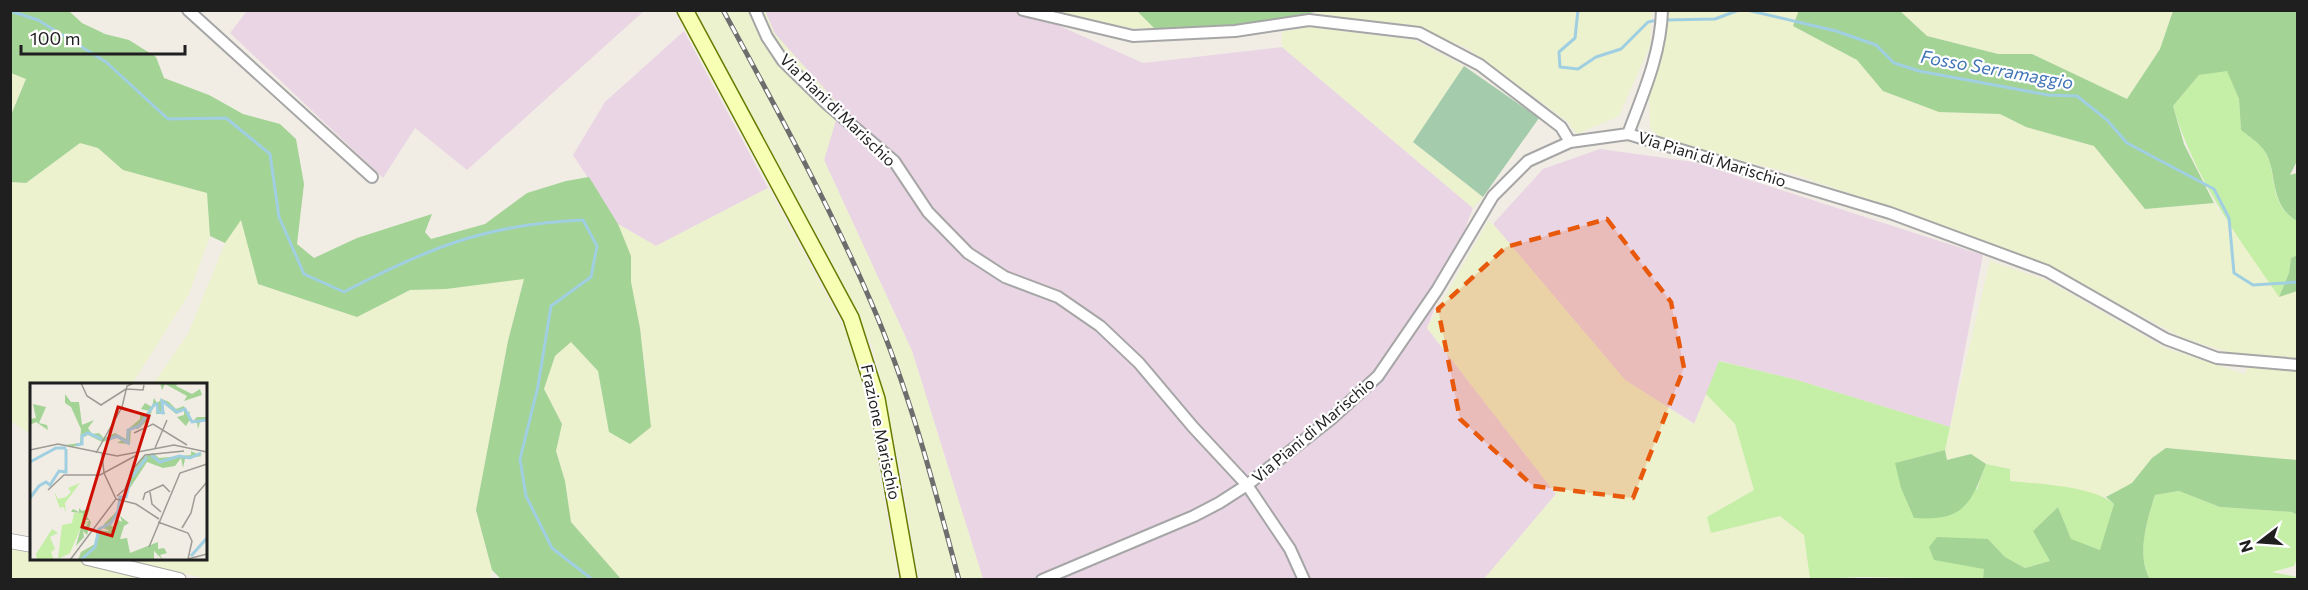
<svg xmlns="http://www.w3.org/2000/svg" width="2308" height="590" viewBox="0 0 2308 590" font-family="Commissioner,sans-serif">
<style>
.industrial{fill:#ead5e5}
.farmland{fill:#ecf1ce}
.grass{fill:#c5efa6}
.forest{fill:#a3d395}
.cemetery{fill:#a3cbac}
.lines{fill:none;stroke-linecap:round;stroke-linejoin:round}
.stream{stroke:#a1cfe2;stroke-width:3}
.minor-casing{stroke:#a6a6a6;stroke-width:14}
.tertiary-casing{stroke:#a6a6a6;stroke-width:16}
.secondary-casing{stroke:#667c00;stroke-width:18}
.minor{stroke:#fff;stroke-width:10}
.tertiary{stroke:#fff;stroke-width:14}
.secondary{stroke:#f6ffb4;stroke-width:15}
.rail-casing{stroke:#6d6d6d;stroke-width:5}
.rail{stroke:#fff;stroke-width:3;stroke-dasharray:9;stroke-linecap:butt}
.marked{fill:#e8590c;fill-opacity:0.2;stroke:#e8590c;stroke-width:4.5;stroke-dasharray:12 8;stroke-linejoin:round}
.labels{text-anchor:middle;stroke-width:4.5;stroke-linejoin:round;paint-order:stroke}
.street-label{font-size:16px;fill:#1f1f1f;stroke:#fff}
.water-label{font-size:18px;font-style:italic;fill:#4275b7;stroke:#fff}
.inset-river{fill:none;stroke:#a1cfe2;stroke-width:3}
.inset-road{fill:none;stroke:#9d9b95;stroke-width:1.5}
.view{fill:#ce0e00;fill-opacity:0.15;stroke:#ce0e00;stroke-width:3}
.inset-edge{fill:none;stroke:#1f1f1f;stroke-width:3}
</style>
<rect width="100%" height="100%" fill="#f1ede4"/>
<!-- industrial -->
<path class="industrial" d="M247,11V10L644,11L467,170L415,128L383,178L230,33Z
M765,11H1026L1143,63L1282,47L1473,208L1427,328L1556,494L1484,579H983L912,351L824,160L840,106L775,34Z
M684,31L768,188L656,246L618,224L573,155L605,102Z
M1600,149L1694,162L1983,255L1950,427L1797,380L1720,361L1695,424L1625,380L1493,224L1543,169Z"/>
<!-- farmland -->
<path class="farmland" d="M1321,10L1652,11L1650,46L1619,116L1577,134L1567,121L1467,48L1411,25L1314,14Z
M2173,10L2160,49L2127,99L2032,54H1998L1927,36L1900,11Z
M696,11H765L775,34L840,106L824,160L912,351L983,579H921L917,571L901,472L873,347Z
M1056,11H1137L1154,28H1132L1084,19Z
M1667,11H1799L1793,26L1857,60L1883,91L1939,112L2000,114L2026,127L2094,146L2145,209L2214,203L2279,296L2297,291V460L2166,448L2152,458L2132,483L2106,497L2051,486L2009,481L2010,469L1986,464L1971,454L1947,460L1945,450L1950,427L1990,261L2046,280L2165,348L2245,374L2251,360L2181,337L2055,270L1983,240L1791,173L1664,141L1650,128L1649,97L1660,58Z
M1310,27L1414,40L1464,66L1414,141L1483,197L1473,208L1282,47V32Z
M11,73L26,79L11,115Z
M80,143L98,148L123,170L207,193L210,236L189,294L132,384H32L31,434L11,421L10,182L26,183Z
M768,188L847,333L861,367L898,579H621L571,522L565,481L556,451L562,424L544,389L555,356L571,342L598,371L609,432L647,383L640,328L631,282V256L618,224L656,246Z
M241,219L258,284L357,317L410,290L446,289L524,278L508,341L476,510L492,570L491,579H208L122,559L206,558V384H153L188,334L225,243Z
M1488,221L1493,224L1625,380L1694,424L1706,394L1735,424L1754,490L1707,517L1711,533L1780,516L1804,535L1810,579H1484L1556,494L1427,328Z
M10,547L31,550L32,558L72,559L157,579H11Z"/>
<!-- grass -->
<path class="grass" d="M2227,70L2239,99L2241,130C2248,136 2258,142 2263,149C2279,168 2266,204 2297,221V255L2291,258L2289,273L2279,297C2236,234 2195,180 2173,106L2199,75Z
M1719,361L1797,380L1950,427L1945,450L1895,463L1977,489L1986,464L2010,469V481C2037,484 2094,486 2114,504L2101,550L2071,540L2058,507L2033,531L2051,561L2025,568L2005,557L1988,539L1983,579L1863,577L1810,579L1804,535L1780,516L1711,533L1707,517L1754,490L1735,424L1706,394Z
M2179,491L2220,507L2292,512L2297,515V559L2294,566L2272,572L2297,577V579H2150C2136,555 2147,520 2155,495Z"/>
<!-- forest -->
<path class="forest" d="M1799,10L1900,11L1927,36L1998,54H2032L2127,99L2160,49L2173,11H2297L2298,159L2290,175L2297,173V221C2267,204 2279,168 2263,149C2258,142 2248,136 2241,130L2239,99L2227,71L2199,75L2173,106L2184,144L2214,203L2145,209L2094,146L2026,127L2000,114L1939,112L1883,91L1857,60L1793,26Z
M10,11H69L82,23L105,34L129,40L156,57L164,78L209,95L243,114L280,124L296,139L304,184L297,244L314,258L357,238L432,214L425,232L431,239L485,224L527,193L566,181L589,177L618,224L631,256V282L640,328L651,427L630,444L609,432L598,371L571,342L555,356L544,389L562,424L556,451L565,481L571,522L621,579H501L492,570L476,510L508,341L524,279L446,289L410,290L357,317L258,284L241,220L225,243L210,236L207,193L123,170L98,148L80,143L26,183L11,182V115L26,79L11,73Z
M1137,11H1321L1262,22L1195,28H1154Z
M2297,255V291L2279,297L2289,273L2291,258Z
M2166,448L2297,460V515L2292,512L2220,507L2179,491L2155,495C2147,520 2136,556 2150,579H1983L1984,569L1934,560L1929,547L1937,537L1988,539L2005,557L2025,568L2050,561L2033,531L2058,507L2071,539L2100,550L2114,504L2106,497L2132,483L2152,458Z
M1945,450L1947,460L1971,454L1986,464C1970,507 1962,521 1914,518L1901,488L1895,463Z"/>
<!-- cemetery -->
<path class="cemetery" d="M1464,66L1539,118L1483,197L1413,142Z"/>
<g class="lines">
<!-- stream -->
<path class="stream" d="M1578,10L1575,38L1559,52L1560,67L1578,69L1596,57L1621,49L1648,22L1658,20
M1747,10L1836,31L1876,45L1894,63L1919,71L2048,95L2077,96L2107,120L2127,143L2214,189L2229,218L2234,273L2253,285L2298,282
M10,11L38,20L106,62L168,119L226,118L270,154L279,217L304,274L344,292C428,248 487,224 583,220L597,246L591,277L551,306L538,386L520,459L526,496L552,548L593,580
M1665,20L1715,19L1739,10"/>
<!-- minor casing -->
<g class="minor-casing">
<path id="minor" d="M188,10L372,177
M755,10L767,37L783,61L827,104L894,161L928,212L968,253L1005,277L1058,297L1100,326L1139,363L1193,427L1247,485L1290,549L1304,580
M1023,10L1133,36L1235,31L1309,20L1419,33L1480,65L1561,127L1570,142
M1628,134C1643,94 1661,54 1662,10
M1042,580L1194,516L1219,503L1247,485L1331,419L1378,376L1437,290L1493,196L1528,161L1570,142L1628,134L1890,213L2047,271L2166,339L2217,358L2298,365"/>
</g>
<!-- tertiary casing -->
<g class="tertiary-casing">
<path id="tertiary" d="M10,541L32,545
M88,558L179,580"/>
</g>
<!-- secondary casing -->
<g class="secondary-casing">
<path id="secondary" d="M685,10L851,318L877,399L909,580"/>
</g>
<!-- minor -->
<use href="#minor" class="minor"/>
<!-- tertiary -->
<use href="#tertiary" class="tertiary"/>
<!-- secondary -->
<use href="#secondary" class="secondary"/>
<!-- rail casing -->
<g class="rail-casing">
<path id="rail" d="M723,10C775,106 828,202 871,302C910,392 934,486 959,580"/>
</g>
<!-- rail -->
<use href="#rail" class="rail"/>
</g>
<!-- marked area -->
<path class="marked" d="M1607,219L1671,302L1684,368L1633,498L1533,486L1460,419L1438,309L1506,247Z"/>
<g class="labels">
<!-- street labels -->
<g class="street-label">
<text transform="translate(838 110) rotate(44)" y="6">Via Piani di Marischio</text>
<text transform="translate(1712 159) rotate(17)" y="6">Via Piani di Marischio</text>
<text transform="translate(1313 430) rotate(-40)" y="6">Via Piani di Marischio</text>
<text transform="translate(881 432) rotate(78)" y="6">Frazione Marischio</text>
</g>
<!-- water labels -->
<g class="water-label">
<text transform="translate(1997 70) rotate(10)" y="6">Fosso Serramaggio</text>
</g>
</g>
<!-- overview -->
<g transform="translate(30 383)">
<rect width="177" height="177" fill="#f1ede4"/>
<path d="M50,100L35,120L36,130L34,124L30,125L25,112V110L28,116L36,114L41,109L38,105ZM44,130H53L52,137L59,139L51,144L40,170L28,176L32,142L42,140ZM22,146L28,150L20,154L25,166L21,169L24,177H7L6,171Z" fill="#c5efa6"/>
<path d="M130,0H148L146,3L162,11L170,6L172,12L154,18L157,13L135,1L132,7ZM35,11L41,19H49L52,42L64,37L58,45L62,51L69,50L74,55L85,50L96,56L97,47L110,36V31L115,33L119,28L111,26L115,20L122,24L124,15L127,20L132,16L139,19L146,26L154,23L157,31L160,28L159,34L163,38L167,34H177V37L170,39L168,46L167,40L159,38L156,43L147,34L154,32V27L146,31L131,18L135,31H126L127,22H124L119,36L108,46H101L100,61L87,60L92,57L87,55L72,59L58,52L52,55L51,61L42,64L35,62L50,60L51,46L41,24L35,20ZM3,21L16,24L9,40L17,42L18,47L6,39L0,42V36L6,35ZM161,68L172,73L155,76L153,85L151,75L145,83L133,85L117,79L98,108L99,93L114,74L123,70L129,75L161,72ZM49,125L52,128L60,125L57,134L61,139L57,152L53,148L54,154L46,163L51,144H56L59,137H52L53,130L41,129L43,126L49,129ZM89,126L80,142L86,145L88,137L92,139L90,133L99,140L94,143L90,156L97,155L100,170L128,159V166L134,165L137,170L130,172L133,177L124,168V177H48L51,169L65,161L67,147L80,148L73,145L74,141Z" fill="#a3d395"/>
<path class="inset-river" d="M76,57L87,53L98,60V47L109,43L124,22L127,21L128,29L133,30L132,18L147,29L155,26L162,39L177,37M46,62L52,61V53L58,50L72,56M121,72L130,79L149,73L160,75L171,70M0,79L26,65H36M102,94L117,74M0,115L9,103L16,99L20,102L29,88L36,89V66M161,173L177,155M51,177L65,164L69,146L81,140L88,128L90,114H96L100,98"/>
<path class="inset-road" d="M51,0L57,13L71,22L96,6M96,6L113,7L114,2M104,50L123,41L157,62M125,65L137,37M0,67L28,61L87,73L144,62L177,69M66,70L92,24L97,3L104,0M18,107L34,92H70L107,72M120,109L122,121L131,129M87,113L95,106L103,86L115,72L154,68M86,116L106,121L129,136M113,117L115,110L133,102L140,109M128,139L158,150L162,158L158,176L177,171M152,145L161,130L165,113L177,99M119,164L150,90L177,81M40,177L86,116L74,90L72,71"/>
<path class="view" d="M88,24L119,33L82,153L52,144Z"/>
<rect width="177" height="177" class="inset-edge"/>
</g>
<!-- border -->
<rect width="2308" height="590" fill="none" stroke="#1f1f1f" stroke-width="24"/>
<!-- north arrow -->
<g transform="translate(2260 542) rotate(253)" stroke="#ffffff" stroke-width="4.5" paint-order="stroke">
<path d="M0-4.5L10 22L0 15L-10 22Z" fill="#1f1f1f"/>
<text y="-9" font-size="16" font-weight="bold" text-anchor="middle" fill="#1f1f1f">N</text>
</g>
<!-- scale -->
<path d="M21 45v9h164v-9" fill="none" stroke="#1f1f1f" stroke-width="3"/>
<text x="30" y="45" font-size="18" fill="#1f1f1f" stroke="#ffffff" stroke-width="4.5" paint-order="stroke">100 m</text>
</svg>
